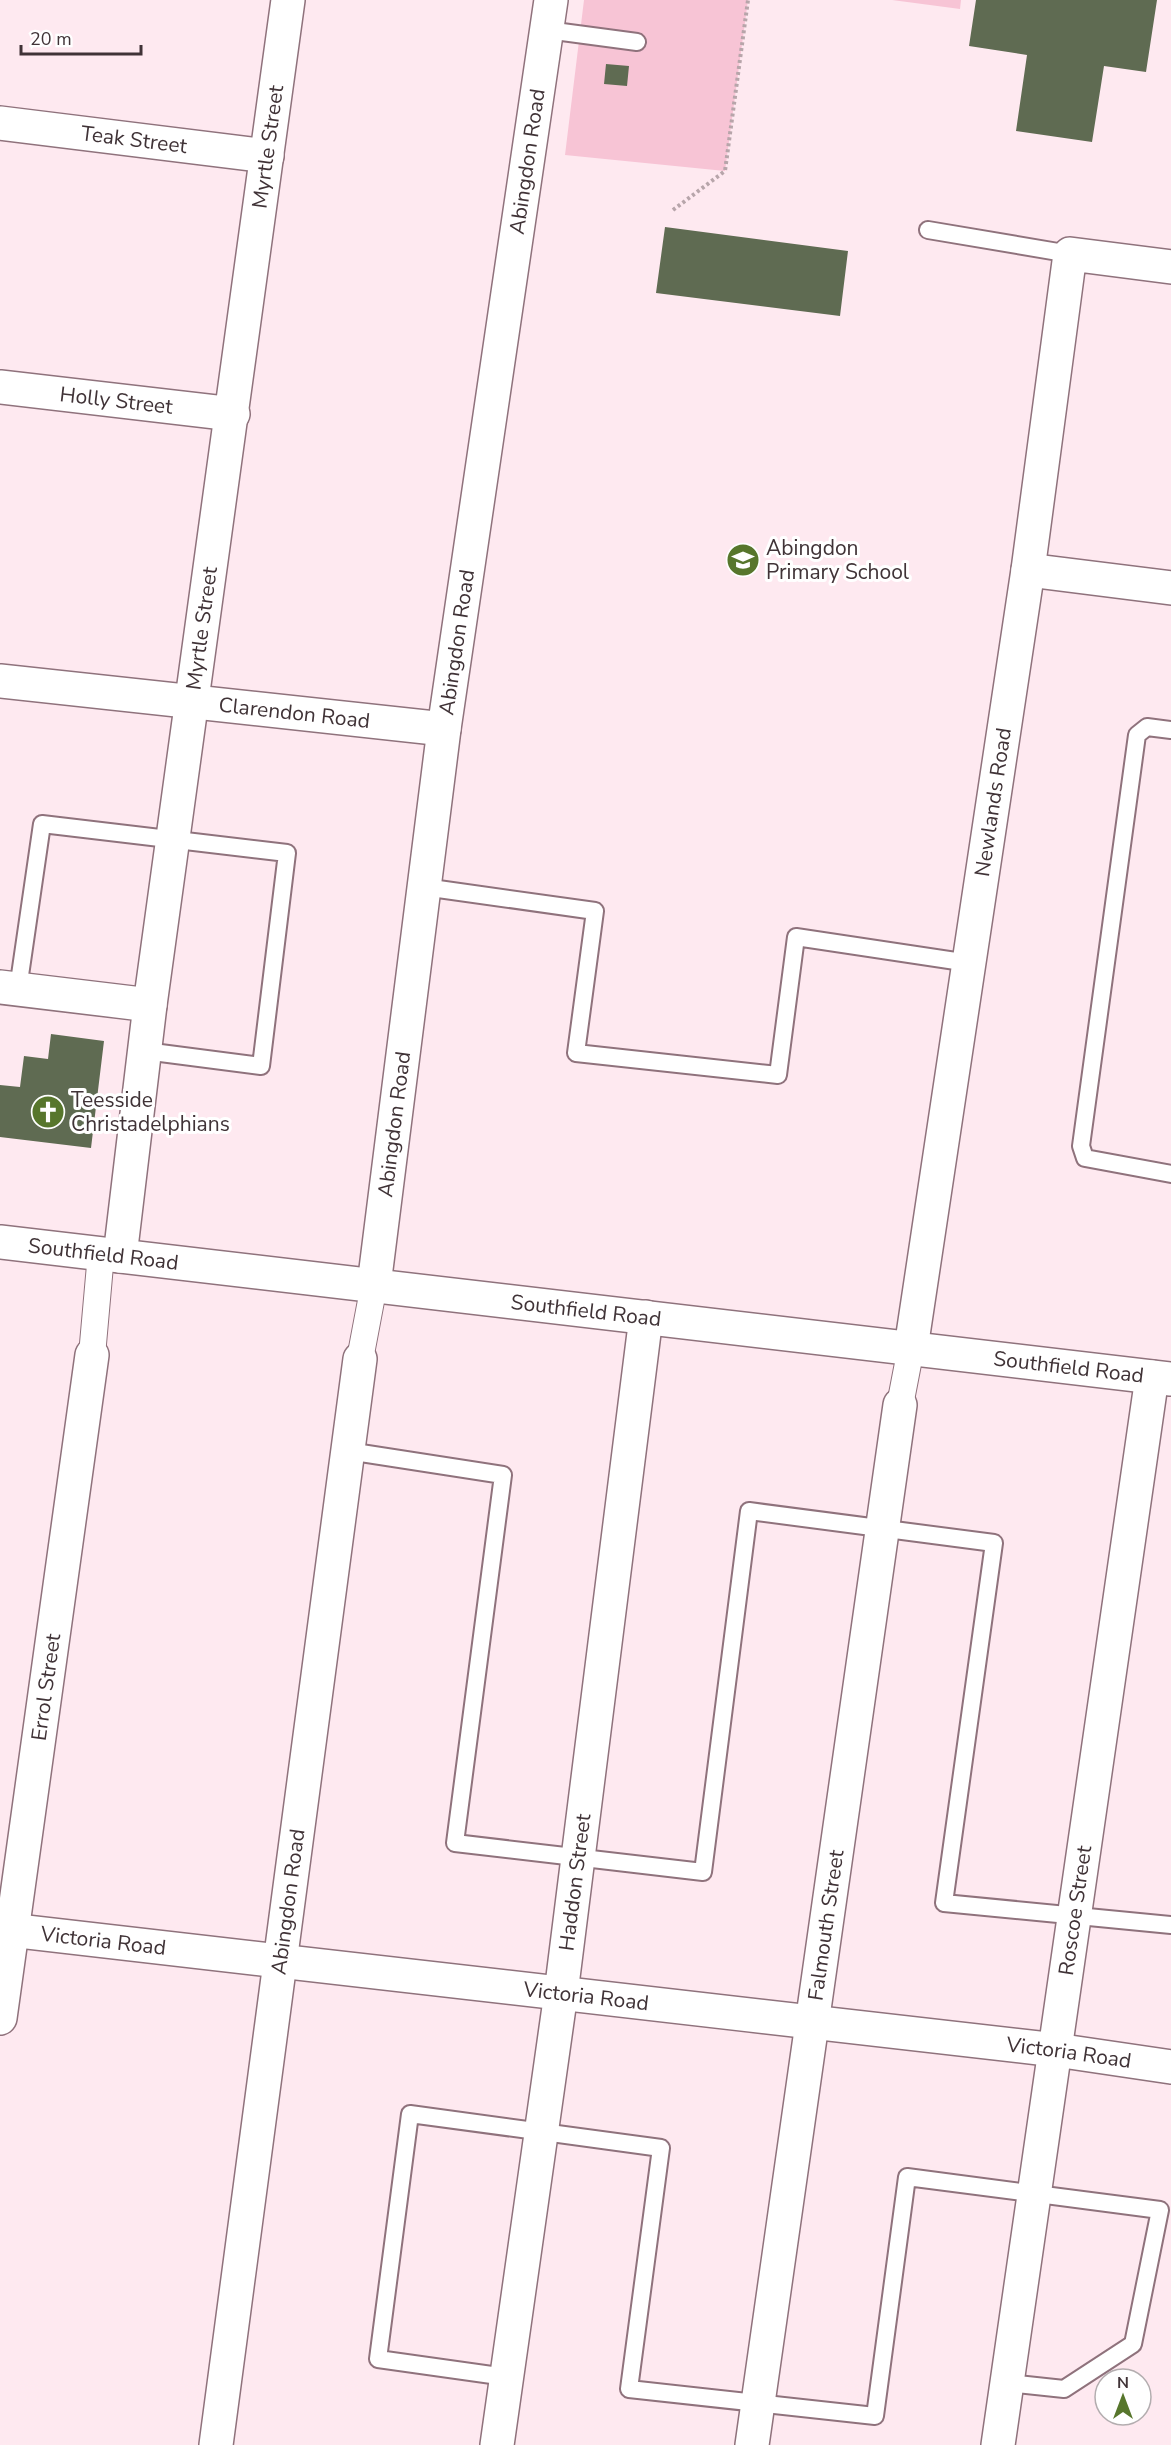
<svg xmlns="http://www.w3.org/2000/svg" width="1171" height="2445" viewBox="0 0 1171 2445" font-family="'Nunito Sans',sans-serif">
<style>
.green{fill:#f7c4d5}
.building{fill:#5f6b52}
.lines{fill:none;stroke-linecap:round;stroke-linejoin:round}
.service-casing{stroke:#8f727c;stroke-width:20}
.pedestrian-casing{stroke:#8f727c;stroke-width:28}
.minor-casing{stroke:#8f727c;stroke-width:36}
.path{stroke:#b7a5aa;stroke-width:4;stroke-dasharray:3 3;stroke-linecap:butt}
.service{stroke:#fff;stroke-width:16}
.pedestrian{stroke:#fff;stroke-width:26}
.minor{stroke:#fff;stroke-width:33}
.labels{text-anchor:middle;stroke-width:6;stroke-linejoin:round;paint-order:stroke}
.street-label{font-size:21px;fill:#403337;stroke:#fff}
.poi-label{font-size:21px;fill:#403337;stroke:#fff;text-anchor:start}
</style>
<rect width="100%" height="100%" fill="#fee9f0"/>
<!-- green -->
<path class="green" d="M584,0H748L725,171L565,155Z
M892,0H961L960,9Z"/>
<!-- building -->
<path class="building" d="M976,0H1157L1146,72L1104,66L1092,142L1016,131L1027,55L969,46Z
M606,64L629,66L627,86L604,84Z
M665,227L848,251L840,316L656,293Z
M51,1034L104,1041L91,1148L0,1137V1085L20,1087L24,1056L48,1059Z"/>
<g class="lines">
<!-- service casing -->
<g class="service-casing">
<path id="service" d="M547,30L637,42
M928,230L1070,254
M1171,730L1147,727L1137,735L1081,1146L1085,1158L1171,1174
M424,887L595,911L576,1053L778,1075L796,937L969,963
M18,989L42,824L287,853L261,1066L145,1051
M348,1451L503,1475L455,1843L703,1872L749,1511L994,1543L944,1903L1171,1925
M506,2377L378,2359L410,2114L661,2148L629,2389L875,2416L907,2177L1160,2210L1133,2344L1064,2389L1008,2383"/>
</g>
<!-- pedestrian casing -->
<g class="pedestrian-casing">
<path id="pedestrian" d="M92,1355L101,1254
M360,1359L374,1285
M900,1405L911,1348"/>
</g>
<!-- minor casing -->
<g class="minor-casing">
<g id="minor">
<path id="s1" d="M0,123L267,156"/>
<path id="s2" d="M0,387L233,414"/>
<path d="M1028,570L1171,588"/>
<path id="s3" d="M0,681L444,729"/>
<path d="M0,987L150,1005"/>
<path id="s4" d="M0,1242L1171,1379"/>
<path id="s5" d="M120,1256L150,1005L288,0"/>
<path id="s6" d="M374,1285L444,729L551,0"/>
<path id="s7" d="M911,1348L1028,570L1070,254L1171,267"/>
<path id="s8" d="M0,1929L1056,2050L1171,2067"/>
<path id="s9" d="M0,2018L92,1355"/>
<path id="s10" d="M216,2445L360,1359"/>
<path id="s11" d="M497,2445L561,1993L646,1317"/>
<path id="s12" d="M752,2445L900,1405"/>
<path id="s13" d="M998,2445L1152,1377"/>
</g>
</g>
<!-- path -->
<path class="path" d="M673,210L725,171L748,0"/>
<!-- service -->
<use href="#service" class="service"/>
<!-- pedestrian -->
<use href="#pedestrian" class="pedestrian"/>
<!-- minor -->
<use href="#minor" class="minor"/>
</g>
<!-- icons -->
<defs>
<g id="school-disc" transform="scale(1.725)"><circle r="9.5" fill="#57762c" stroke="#fff"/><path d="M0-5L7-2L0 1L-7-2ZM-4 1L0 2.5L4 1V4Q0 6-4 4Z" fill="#fff"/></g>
<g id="church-disc" transform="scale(1.725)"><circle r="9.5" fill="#57762c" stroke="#fff"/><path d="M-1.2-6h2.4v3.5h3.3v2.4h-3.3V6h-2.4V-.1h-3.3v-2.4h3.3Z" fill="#fff"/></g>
</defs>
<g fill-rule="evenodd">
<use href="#school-disc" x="743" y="560"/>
<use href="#church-disc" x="48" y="1112"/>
</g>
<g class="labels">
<!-- street labels -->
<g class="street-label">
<text dy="7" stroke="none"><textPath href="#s1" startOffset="135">Teak Street</textPath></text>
<text dy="7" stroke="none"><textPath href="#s5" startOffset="1119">Myrtle Street</textPath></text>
<text dy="7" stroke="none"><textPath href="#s6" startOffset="1134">Abingdon Road</textPath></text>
<text dy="7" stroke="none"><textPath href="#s2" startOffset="117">Holly Street</textPath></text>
<text dy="7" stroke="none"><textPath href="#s5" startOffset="633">Myrtle Street</textPath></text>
<text dy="7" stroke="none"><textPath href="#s6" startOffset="648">Abingdon Road</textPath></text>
<text dy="7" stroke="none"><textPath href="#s3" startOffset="296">Clarendon Road</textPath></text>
<text dy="7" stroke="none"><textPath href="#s7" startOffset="552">Newlands Road</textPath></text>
<text dy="7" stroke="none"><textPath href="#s6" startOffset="162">Abingdon Road</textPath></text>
<text dy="7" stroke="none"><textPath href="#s4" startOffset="104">Southfield Road</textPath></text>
<text dy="7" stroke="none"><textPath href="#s4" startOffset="590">Southfield Road</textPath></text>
<text dy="7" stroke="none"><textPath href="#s4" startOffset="1076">Southfield Road</textPath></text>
<text dy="7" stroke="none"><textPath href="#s9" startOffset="334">Errol Street</textPath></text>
<text dy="7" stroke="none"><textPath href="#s11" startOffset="568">Haddon Street</textPath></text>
<text dy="7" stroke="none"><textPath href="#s10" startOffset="548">Abingdon Road</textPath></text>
<text dy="7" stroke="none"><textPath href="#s13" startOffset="540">Roscoe Street</textPath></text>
<text dy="7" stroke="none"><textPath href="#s12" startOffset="525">Falmouth Street</textPath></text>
<text dy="7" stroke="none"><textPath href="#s8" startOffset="104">Victoria Road</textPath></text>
<text dy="7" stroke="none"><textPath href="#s8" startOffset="590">Victoria Road</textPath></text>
<text dy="7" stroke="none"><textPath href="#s8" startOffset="1076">Victoria Road</textPath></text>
</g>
<!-- poi labels -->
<g class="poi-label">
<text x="766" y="555">Abingdon<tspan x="766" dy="24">Primary School</tspan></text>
<text x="71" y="1107">Teesside<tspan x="71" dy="24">Christadelphians</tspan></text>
</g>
</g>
<!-- north arrow -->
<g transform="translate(1123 2397)"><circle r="28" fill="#ffffff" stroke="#b3adaf" stroke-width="1.5"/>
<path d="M0-4.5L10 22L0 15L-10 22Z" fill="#57762c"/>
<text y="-9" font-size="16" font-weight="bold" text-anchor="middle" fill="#403337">N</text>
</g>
<!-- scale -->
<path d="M21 45v9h120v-9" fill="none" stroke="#403337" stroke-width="3"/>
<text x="30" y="45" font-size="18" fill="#403337" stroke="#ffffff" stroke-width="4.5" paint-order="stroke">20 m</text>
</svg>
